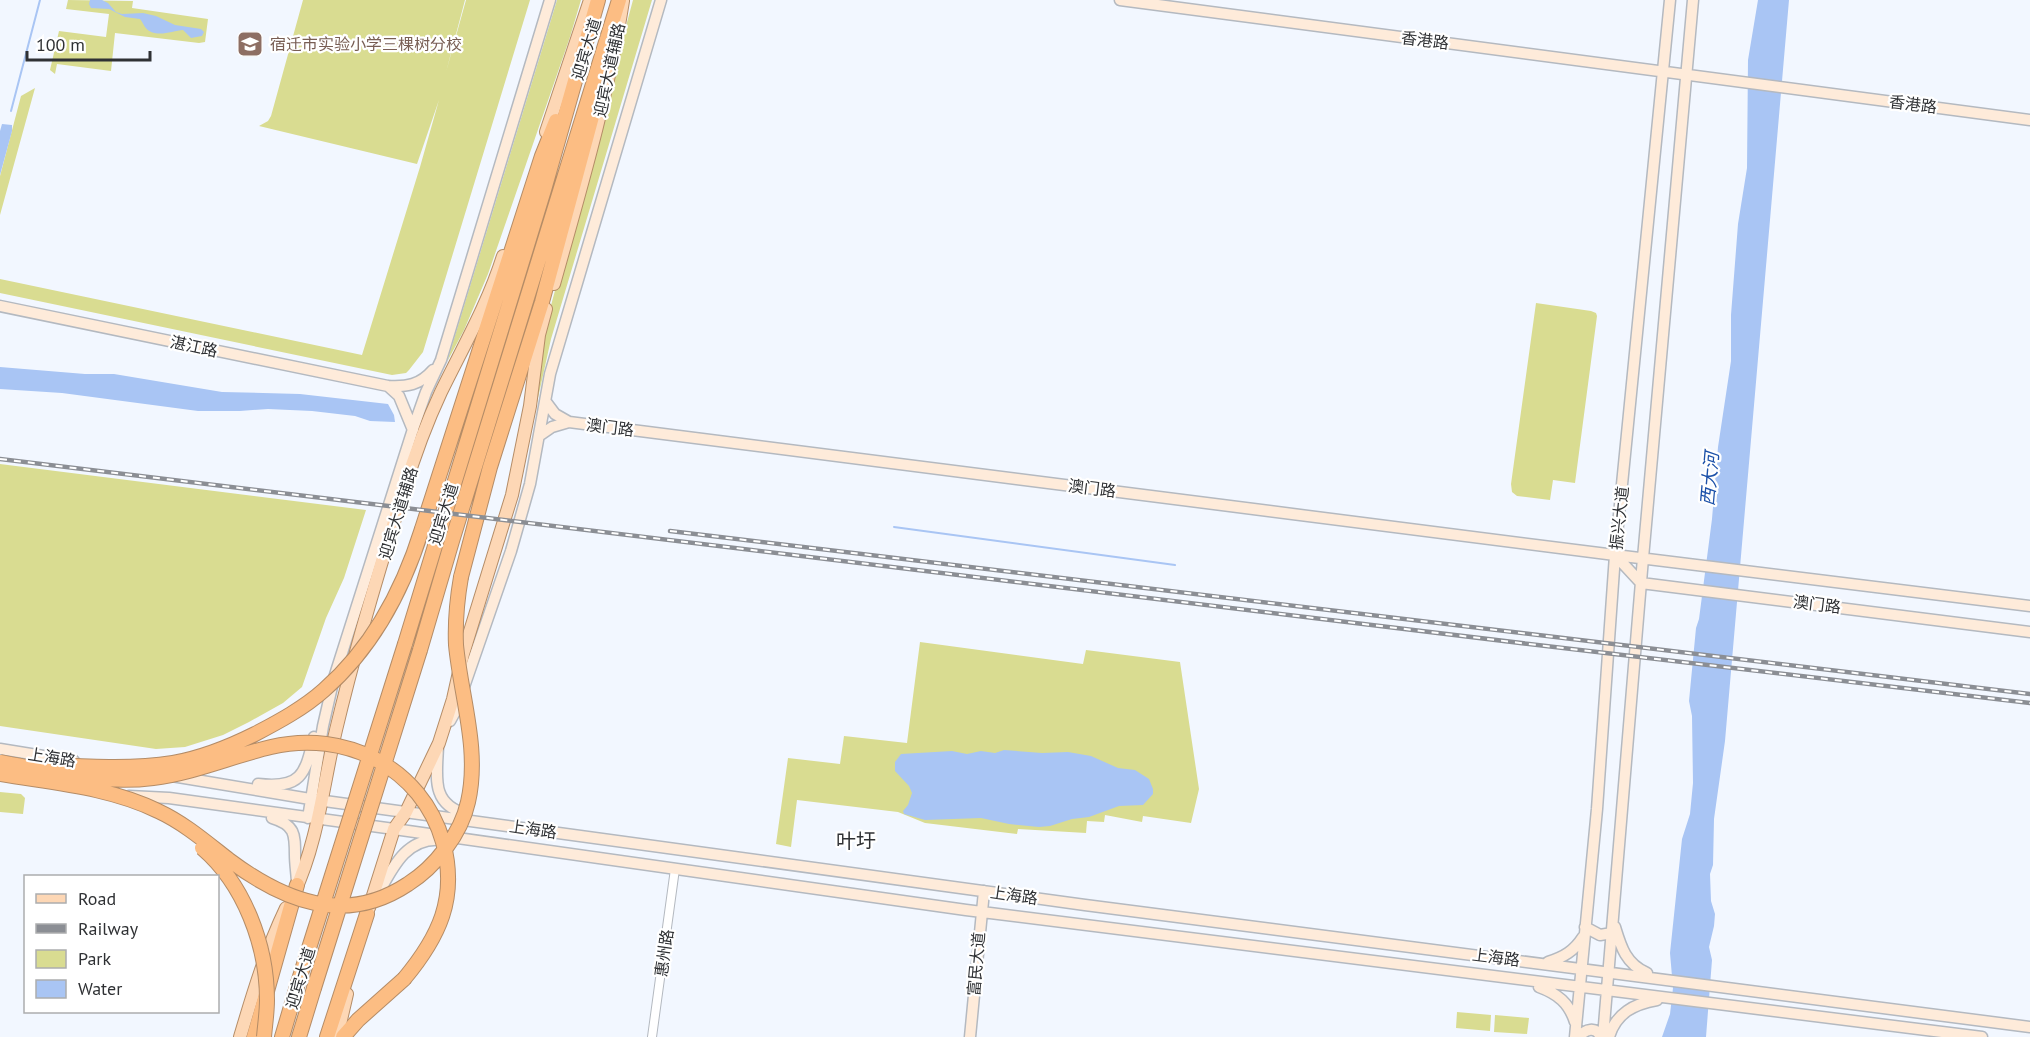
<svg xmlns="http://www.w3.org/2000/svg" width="2030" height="1037" viewBox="0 0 2030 1037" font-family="'PT Sans','Noto Sans SC',sans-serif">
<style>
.green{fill:#d9dc91}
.water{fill:#a9c5f4}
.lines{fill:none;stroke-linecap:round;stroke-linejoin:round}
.stream{stroke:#a9c5f4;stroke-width:2}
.street-casing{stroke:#b4b9c0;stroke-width:10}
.secondary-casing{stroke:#b4b9c0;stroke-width:13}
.primary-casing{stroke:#b48c67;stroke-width:14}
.highway-casing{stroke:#b48c67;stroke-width:16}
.street{stroke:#fff;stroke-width:8}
.secondary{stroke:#feebda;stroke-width:10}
.primary{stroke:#fdd7b5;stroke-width:12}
.highway{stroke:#fcbd83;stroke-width:14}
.rail-casing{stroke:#8b8e94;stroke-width:4.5}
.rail{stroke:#fff;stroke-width:2;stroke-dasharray:7;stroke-linecap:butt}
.highway-bridge-casing{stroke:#b48c67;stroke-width:16;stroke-linecap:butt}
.highway-bridge{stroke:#fcbd83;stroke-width:14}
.labels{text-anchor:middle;stroke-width:4.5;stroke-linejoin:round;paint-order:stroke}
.street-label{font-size:16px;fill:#2f3134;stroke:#fff}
.education-label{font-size:16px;fill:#785e54;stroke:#fff;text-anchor:start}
.water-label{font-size:18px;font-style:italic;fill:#1c51a9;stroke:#fff}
.quarter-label{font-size:20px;fill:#2f3134;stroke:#fff}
</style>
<rect width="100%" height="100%" fill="#f2f7ff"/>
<!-- green -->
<path class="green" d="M68,0L133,1L132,8L208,19L205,42L199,43L115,33L111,71L57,64L55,74L50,70L59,31L106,37L109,14L66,9Z
M303,0H465L446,72L466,0H530L423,352L409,370L406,373L392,375L0,293V279L362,355L420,167L439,100L417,164L259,126L268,121L271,116Z
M557,0H581L570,37L488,274L464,330L447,362Z
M633,0H652L551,339L536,407L546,324Z
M35,88L0,215V176L21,96Z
M1536,303L1591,311L1596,313L1597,316L1575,483L1553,480L1550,500L1517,496L1512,492L1511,484Z
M0,464L366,510L344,578L326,618L302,687L283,703L249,722L223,735L185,747L156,749L0,726Z
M920,642L1083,664L1086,650L1180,662L1199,789L1191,823L1143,816L1142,822L1105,815L1104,822L1087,821L1086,833L1018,829L1017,834L925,823L898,812L797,800L791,847L776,844L788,758L840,764L844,736L907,743Z
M0,792L21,794L25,798L23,814L0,812Z
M1457,1012L1491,1015L1490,1031L1456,1028Z
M1495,1015L1529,1018L1527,1034L1494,1032Z"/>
<!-- water -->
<path class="water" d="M90,0H102L108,3L116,12L122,14L143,13L156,16L175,25L201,29L204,32L202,36L191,38L183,30C172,31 154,39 145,27C143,24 142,21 140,19L125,17L109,9L91,8L89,4Z
M1758,0H1789L1725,741L1714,819L1713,865L1710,874L1711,901L1715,914L1714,926L1709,947L1712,960L1706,1037H1662L1670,1014L1673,988L1670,953L1682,839L1690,814L1693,783L1692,716L1689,701L1696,628L1699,619L1712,519L1718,447L1731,361V315L1738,224L1747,168L1748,60Z
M2,124L12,125V131L0,175V131Z
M0,367L85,374H114L222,392L300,394L388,404L394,415L395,422L370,421L355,416L312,411L268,409L240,411H198L62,393L0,389Z
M1004,750L1042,753L1068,752L1091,756L1118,768L1135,770L1149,779L1153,789V794L1143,805L1119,806L1089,817L1072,819L1050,826L1039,827L1009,824L981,818L925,820L904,814L903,811L908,805L912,793L909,786L895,771V762L901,754L952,751L967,754L981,751L995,753Z"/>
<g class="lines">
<!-- stream -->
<path class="stream" d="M11,111L40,0
M894,527L1175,565"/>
<!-- street casing -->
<g class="street-casing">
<path id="street" d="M652,1037L675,869"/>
</g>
<!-- secondary casing -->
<g class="secondary-casing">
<path id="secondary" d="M1120,0L2030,120
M0,306L388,386C407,387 420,385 433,370
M388,386L399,396L413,430
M546,402L555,414L569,422
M539,436L552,427L569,422L1615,555L2030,606
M1615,555L1641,583L2030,632
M450,721L456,710L511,551L530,484L550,374L661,0
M438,746C437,776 430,804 466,814
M0,749L74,761
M172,776L310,799L1085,905L2030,1027
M258,784C301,789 305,775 314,737
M129,796L169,798L394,829L966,910L1982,1037
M272,818C295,825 295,834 295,855C295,865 297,875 297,885
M308,818L323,726L334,678L414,426L426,392L441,360L550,0
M376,898C391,871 405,836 442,840
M1585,927L1600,935L1612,933
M1615,927C1621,947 1626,964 1647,973
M1548,962C1564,957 1574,951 1583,937
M1539,987C1558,994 1569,1003 1575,1022
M970,1037L984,891
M1575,1037L1597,809L1615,555L1670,0
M1579,1037C1585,1029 1596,1026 1601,1037
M1603,1037L1643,558L1693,0
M1609,1037C1616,1013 1634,1004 1657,1000"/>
</g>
<!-- primary casing -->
<g class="primary-casing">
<path id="primary" d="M546,132L590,0
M554,284C580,191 608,97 623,1
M294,893C318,842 323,785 336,730C355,650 379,569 404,490C414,457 426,424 441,392C463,347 488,304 503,256
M369,908L394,829L406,812L439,743L453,699L463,654L512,495L530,406L539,335L546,309
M240,1037C253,993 266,950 286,908
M337,1037L347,994"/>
</g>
<!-- highway casing -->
<g class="highway-casing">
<path id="highway" d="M422,529L542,156L556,121
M461,577L490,467L542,302L597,98
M405,644L544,190L598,0
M420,650L452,541L619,0
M254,1037L297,885
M282,1037L298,983
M299,1037L314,988
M327,1037L367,914
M343,1037L358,1020L404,979"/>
</g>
<!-- street -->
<use href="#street" class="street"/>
<!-- secondary -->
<use href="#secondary" class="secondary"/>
<!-- primary -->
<use href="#primary" class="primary"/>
<!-- highway -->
<use href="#highway" class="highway"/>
<!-- rail casing -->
<g class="rail-casing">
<path id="rail" d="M0,459L1529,644L2030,703
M670,531L2030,694"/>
</g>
<!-- rail -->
<use href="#rail" class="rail"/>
<!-- highway-bridge casing -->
<g class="highway-bridge-casing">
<path id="highway-bridge" d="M0,762C50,771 102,785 153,778C194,773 232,756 271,747C345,729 422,768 443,842C458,898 439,937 404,979
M55,765C94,767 135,769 173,763C201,758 229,747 255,734C278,722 304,708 324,690C372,648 403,590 422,529
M0,774C53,783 109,787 158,811C184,823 206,842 229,860C284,901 345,926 408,884C435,867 461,834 468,802C480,750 461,697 456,645C455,622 457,600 461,577
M202,848C244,884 267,945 267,1000C267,1012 265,1025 264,1037
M298,983L405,644
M314,988L420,650"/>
</g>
<!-- highway-bridge -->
<use href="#highway-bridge" class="highway-bridge"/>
</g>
<!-- icons -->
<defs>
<g id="school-square" transform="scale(1.35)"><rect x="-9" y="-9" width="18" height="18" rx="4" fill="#8d6e63" stroke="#fff"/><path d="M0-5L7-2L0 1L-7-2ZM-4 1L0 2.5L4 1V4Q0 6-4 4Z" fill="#fff"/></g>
</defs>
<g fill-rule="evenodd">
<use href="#school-square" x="250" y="44"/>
</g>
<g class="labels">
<!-- street labels -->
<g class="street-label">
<text transform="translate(1425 40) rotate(7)" y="6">香港路</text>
<text transform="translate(586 49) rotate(-73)" y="6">迎宾大道</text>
<text transform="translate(609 70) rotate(-78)" y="6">迎宾大道辅路</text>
<text transform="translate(1913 104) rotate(7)" y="6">香港路</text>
<text transform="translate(194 346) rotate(12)" y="6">湛江路</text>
<text transform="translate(610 427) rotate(7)" y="6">澳门路</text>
<text transform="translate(1092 488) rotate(7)" y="6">澳门路</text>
<text transform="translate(398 513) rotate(-73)" y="6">迎宾大道辅路</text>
<text transform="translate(443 514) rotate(-73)" y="6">迎宾大道</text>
<text transform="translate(1619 518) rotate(-84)" y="6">振兴大道</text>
<text transform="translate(1817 604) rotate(7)" y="6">澳门路</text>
<text transform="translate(52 757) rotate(9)" y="6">上海路</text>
<text transform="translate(533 829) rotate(8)" y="6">上海路</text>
<text transform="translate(1014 895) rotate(8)" y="6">上海路</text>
<text transform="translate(664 953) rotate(-82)" y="6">惠州路</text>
<text transform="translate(1496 957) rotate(7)" y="6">上海路</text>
<text transform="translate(976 964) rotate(-85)" y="6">富民大道</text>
<text transform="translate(300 978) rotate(-73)" y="6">迎宾大道</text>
</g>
<!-- education labels -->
<g class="education-label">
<text x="270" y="50">宿迁市实验小学三棵树分校</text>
</g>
<!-- water labels -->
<g class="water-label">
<text transform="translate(1710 479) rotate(-85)" y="6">西大河</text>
</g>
<!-- quarter labels -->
<g class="quarter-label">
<text x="856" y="848">叶圩</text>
</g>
</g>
<!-- legend -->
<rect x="24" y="875" width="195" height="138" fill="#ffffff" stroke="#acadae" stroke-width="1.5"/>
<rect x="36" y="894" width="30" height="9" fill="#fdd7b5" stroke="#acadae" stroke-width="1.5"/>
<text x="78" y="905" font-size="18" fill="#2f3134">Road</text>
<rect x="36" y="924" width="30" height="9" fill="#8b8e94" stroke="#acadae" stroke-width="1.5"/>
<text x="78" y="935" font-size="18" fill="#2f3134">Railway</text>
<rect x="36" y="950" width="30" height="18" fill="#d9dc91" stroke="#acadae" stroke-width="1.5"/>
<text x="78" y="965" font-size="18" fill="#2f3134">Park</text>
<rect x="36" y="980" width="30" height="18" fill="#a9c5f4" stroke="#acadae" stroke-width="1.5"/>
<text x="78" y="995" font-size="18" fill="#2f3134">Water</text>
<!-- scale -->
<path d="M27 51v9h123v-9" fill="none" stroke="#2f3134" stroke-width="3"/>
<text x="36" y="51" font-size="18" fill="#2f3134" stroke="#ffffff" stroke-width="4.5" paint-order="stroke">100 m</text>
</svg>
